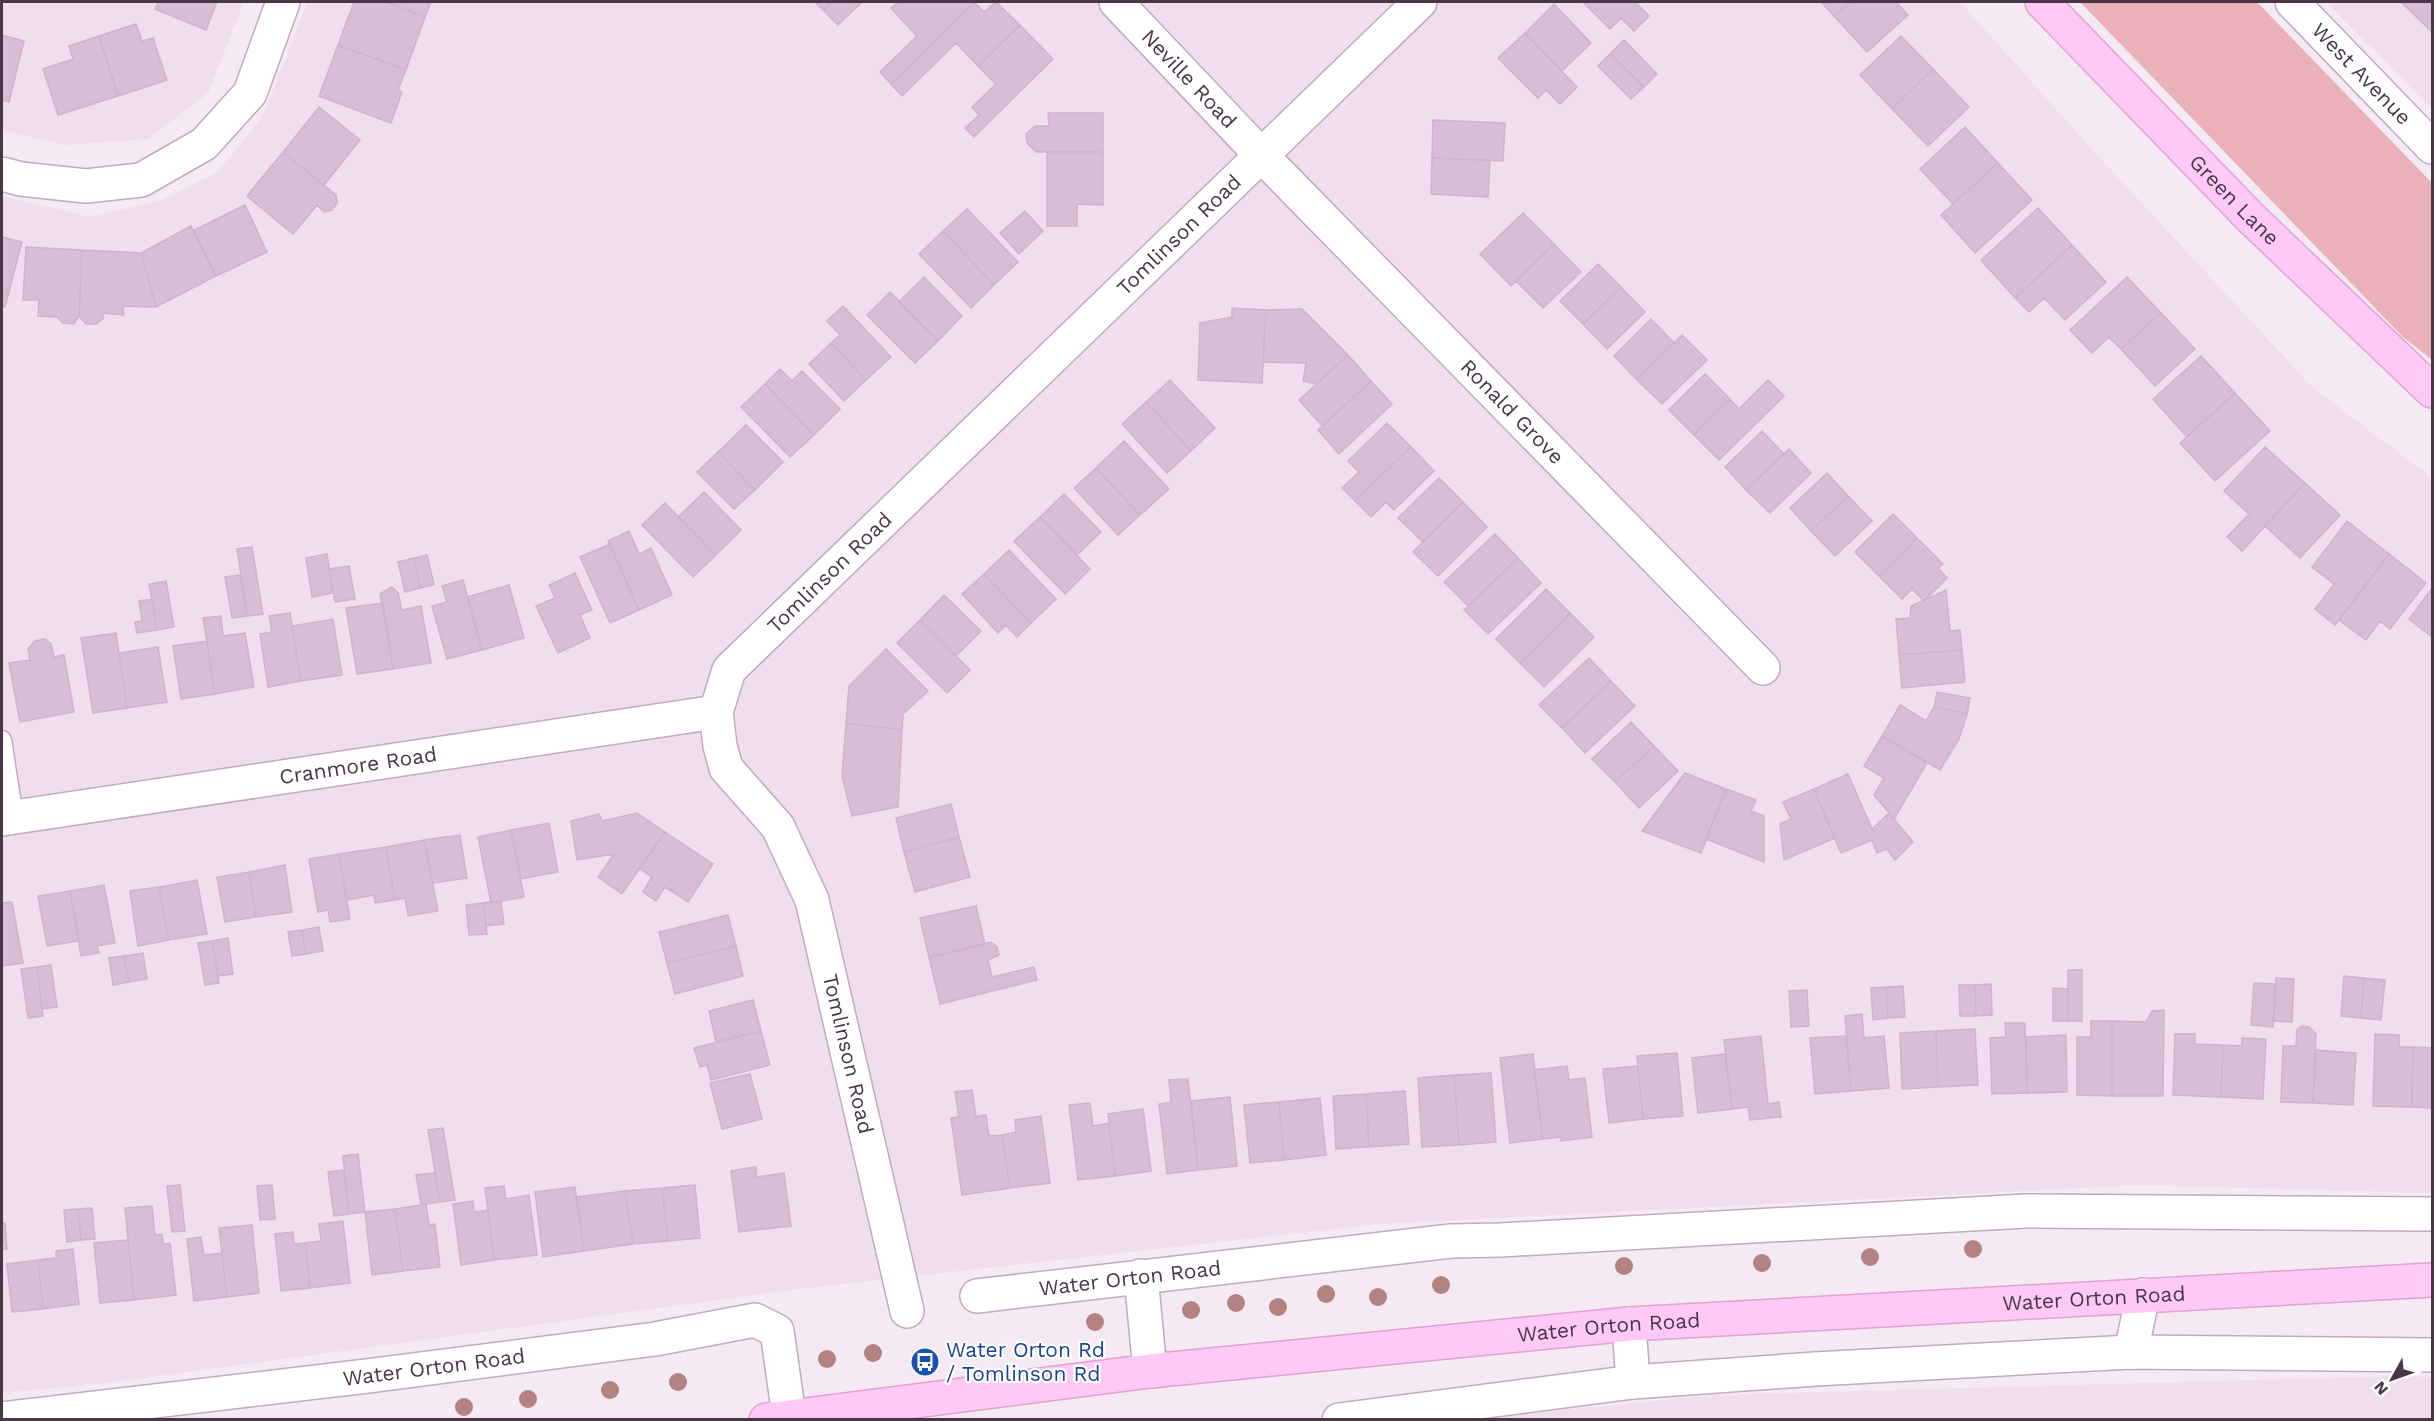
<svg xmlns="http://www.w3.org/2000/svg" width="2434" height="1421" viewBox="0 0 2434 1421" font-family="'Work Sans',sans-serif">
<style>
.residential{fill:#f0deee}
.green{fill:#eab2b8}
.building{fill:#d7bed6;stroke:#d2b1d0;stroke-width:1.5}
.lines{fill:none;stroke-linecap:round;stroke-linejoin:round}
.lane-casing{stroke:#c1abbf;stroke-width:21}
.street-casing{stroke:#c1abbf;stroke-width:36}
.secondary-casing{stroke:#e2a1d6;stroke-width:36}
.lane{stroke:#fff;stroke-width:18}
.street{stroke:#fff;stroke-width:33}
.secondary{stroke:#ffc9f5;stroke-width:33}
.tree{fill:#b38283}
.labels{text-anchor:middle;stroke-width:4.5;stroke-linejoin:round;paint-order:stroke}
.street-label{font-size:21px;fill:#493748;stroke:#fff}
.transit-label{font-size:21px;fill:#164399;stroke:#fff;text-anchor:start}
</style>
<rect width="100%" height="100%" fill="#f5e9f3"/>
<!-- residential -->
<path class="residential" d="M2,2H244L208,93L148,139L65,145L2,130Z
M308,2H1960L2100,158L2312,387L2432,478V1193L2139,1185L1380,1224L807,1288L114,1382L2,1393V196L90,217L162,200L217,172L262,118Z
M2326,2H2432V109Z
M2399,1376L2432,1377V1419H1473L1715,1395Z"/>
<!-- green -->
<path class="green" d="M2080,2H2257L2432,183V360L2403,337Z"/>
<!-- building -->
<path class="building" d="M158,2H217L206,30L155,9Z
M354,2H386L425,17L406,70L338,45Z
M386,2H431L425,17Z
M815,2H832L823,10Z
M832,2H862L838,25L823,10Z
M898,2H974L891,84L880,72L917,36L891,8Z
M974,2L984,12L996,2L1020,25L978,66L956,43L902,96L891,84Z
M1583,2H1635L1649,16L1634,31L1621,18L1610,29Z
M1821,2H1851L1834,16Z
M1851,2H1896L1908,15L1867,52L1834,16Z
M2401,2H2432V32Z
M1554,4L1591,43L1562,71L1525,33Z
M136,24L142,41L153,38L167,80L118,96L99,36Z
M1020,25L1053,59L974,137L965,128L979,115L972,107L996,84L978,66Z
M1525,33L1577,87L1560,104L1546,90L1538,98L1498,58Z
M2,35L24,41L9,102L2,100Z
M99,36L118,96L58,115L43,69L73,59L69,46Z
M1901,36L1933,69L1892,109L1860,75Z
M1624,40L1657,74L1644,87L1610,54Z
M338,45L406,70L398,90L402,92L391,123L319,96Z
M1610,54L1644,87L1631,99L1598,66Z
M1933,69L1969,107L1928,146L1892,109Z
M319,107L360,140L324,185L283,152Z
M1048,113H1103V152H1036L1027,143L1026,134L1035,126H1049Z
M1433,120L1505,123L1503,161L1432,158Z
M1965,127L1998,163L1953,204L1920,169Z
M1047,151L1103,152V205L1077,204V226H1047Z
M283,152L336,195L337,203L332,210L324,212L317,205L293,234L247,196Z
M1432,158L1490,160L1488,197L1431,194Z
M1998,163L2032,200L1975,253L1941,215Z
M245,205L267,252L216,276L194,230Z
M2038,208L2072,245L2015,298L1981,260Z
M967,209L1018,262L994,285L943,231Z
M1025,211L1043,231L1019,254L1000,233Z
M1523,213L1554,244L1511,286L1480,254Z
M191,226L216,276L156,307L141,253Z
M943,231L994,285L971,308L919,254Z
M2,237L22,242L5,307L2,306Z
M1554,244L1581,272L1543,308L1516,281Z
M2072,245L2106,282L2065,320L2044,298L2029,312L2015,298Z
M26,247L82,250L79,316L74,324L63,323L57,317L38,316L39,300H23Z
M82,250L141,253L156,307L123,306L124,315L103,313V319L96,324H86L79,316Z
M1598,264L1621,287L1583,324L1560,301Z
M924,277L962,316L938,341L899,302Z
M2127,277L2161,313L2121,349L2109,337L2092,353L2070,330Z
M1621,287L1645,312L1607,349L1583,324Z
M890,292L938,341L915,363L867,315Z
M843,306L891,357L866,380L831,343L840,335L827,321Z
M1232,308L1266,310L1262,383L1198,380L1200,323L1232,317Z
M1302,309L1348,355L1316,384L1303,381L1306,363L1263,362L1266,310Z
M2161,313L2195,349L2155,386L2121,349Z
M1651,319L1674,343L1637,380L1614,356Z
M1682,335L1707,360L1662,404L1637,380Z
M831,343L866,380L844,401L809,364Z
M1348,355L1371,381L1322,426L1299,400Z
M2201,356L2235,393L2187,437L2153,399Z
M780,369L792,381L802,371L840,409L814,435L765,384Z
M1705,374L1730,399L1694,435L1669,410Z
M1170,380L1215,428L1191,451L1146,402Z
M1768,380L1784,396L1719,460L1694,435L1730,399L1739,409Z
M1371,381L1392,404L1339,454L1318,430Z
M765,384L814,435L790,457L741,407Z
M2235,393L2270,431L2215,481L2180,443Z
M1146,402L1191,451L1167,473L1122,424Z
M1387,423L1411,447L1355,501L1342,488L1359,472L1348,461Z
M746,425L783,462L755,490L718,452Z
M1762,431L1784,454L1746,490L1725,467Z
M1124,441L1169,489L1140,515L1096,468Z
M1411,447L1434,471L1394,510L1386,502L1371,517L1355,501Z
M2265,447L2305,483L2242,551L2227,537L2249,514L2224,491Z
M1789,449L1811,473L1770,513L1746,490Z
M718,452L755,490L734,509L697,472Z
M1096,468L1140,515L1118,535L1074,488Z
M1827,473L1848,496L1811,531L1790,508Z
M1439,478L1463,502L1423,542L1398,518Z
M2305,483L2340,515L2300,558L2265,526Z
M704,492L741,530L716,555L678,517Z
M1064,494L1101,532L1077,555L1040,517Z
M1848,496L1872,521L1835,556L1811,531Z
M1463,502L1487,527L1438,576L1413,552Z
M665,503L716,555L693,577L642,525Z
M1893,514L1917,538L1879,576L1855,552Z
M1040,517L1090,569L1065,594L1014,541Z
M2347,521L2389,554L2335,625L2315,609L2334,584L2312,567Z
M629,531L639,554L651,548L672,595L639,610L608,541Z
M1495,534L1518,558L1468,606L1444,582Z
M1917,538L1943,564L1938,568L1947,578L1924,601L1912,589L1902,599L1879,576Z
M610,544L639,610L610,623L580,557Z
M252,547L263,614L247,616L237,549Z
M1009,550L1056,599L1031,623L984,574Z
M327,554L333,593L312,597L306,558Z
M2389,554L2426,583L2390,629L2380,621L2366,640L2339,620Z
M427,555L434,585L420,588L414,558Z
M414,558L420,588L405,592L398,562Z
M1518,558L1541,583L1488,634L1464,610Z
M349,566L355,599L335,602L329,569Z
M575,573L592,610L580,615L590,638L558,653L536,606L555,598L549,585Z
M984,574L1031,623L1017,637L1006,625L998,633L962,594Z
M240,575L247,616L232,618L225,577Z
M463,580L482,650L447,659L432,606L447,602L442,586Z
M166,581L174,627L157,630L149,584Z
M509,585L524,638L482,650L467,597Z
M392,587L398,593L402,610L421,606L431,663L393,669L380,594Z
M2432,588V637L2409,619Z
M1546,589L1570,613L1520,663L1496,639Z
M1946,590L1950,631L1960,630L1962,650L1899,655L1896,619L1910,618L1911,606Z
M944,595L981,631L956,656L920,620Z
M152,599L157,630L137,633L135,622L142,621L139,601Z
M383,603L393,669L357,674L346,608Z
M290,613L301,681L268,687L260,634L272,632L269,616Z
M1570,613L1594,637L1544,687L1520,663Z
M221,616L223,636L245,633L254,687L215,694L203,618Z
M333,619L342,675L301,681L292,626Z
M920,620L970,670L947,693L897,643Z
M116,633L127,708L93,713L81,638Z
M45,639L51,644L54,657L64,655L74,712L20,722L9,663L30,660L28,649L35,641Z
M207,641L215,694L181,699L173,646Z
M158,647L167,702L127,708L119,653Z
M886,649L928,691L903,714L902,730L846,723L849,686Z
M1962,650L1965,682L1902,688L1899,655Z
M1589,658L1611,681L1562,728L1539,705Z
M1611,681L1635,706L1585,753L1562,728Z
M1937,692L1970,698L1967,714L1934,707Z
M1900,705L1926,721L1934,707L1967,714L1959,739L1940,770L1882,736Z
M1631,722L1654,746L1615,782L1592,759Z
M846,723L902,730L898,807L852,816L842,776Z
M1882,736L1927,763L1894,819L1874,795L1884,778L1864,766Z
M1654,746L1678,771L1639,808L1615,782Z
M1685,773L1726,789L1701,853L1642,831Z
M1848,774L1872,829L1889,813L1913,842L1895,860L1887,849L1877,853L1872,840L1841,853L1814,789Z
M1726,789L1756,800L1751,811L1764,816V862L1706,839Z
M1814,789L1835,838L1784,860L1780,824L1791,819L1783,802Z
M951,804L959,837L904,852L896,818Z
M637,813L665,832L622,894L598,877L614,854L577,860L571,821L599,814L602,821Z
M549,823L558,872L521,879L511,830Z
M511,830L524,897L491,903L478,837Z
M665,832L713,864L688,902L665,887L656,901L643,892L652,877L640,869Z
M460,835L467,878L433,883L424,840Z
M959,837L970,877L915,892L904,852Z
M424,840L438,911L408,916L405,898L395,900L386,847Z
M386,847L395,900L375,903L374,895L347,900L339,854Z
M339,854L350,919L330,922L328,910L318,912L309,859Z
M285,865L292,912L256,917L249,872Z
M249,872L256,917L225,922L217,877Z
M197,880L207,934L169,940L159,887Z
M104,885L115,943L97,946L99,953L81,956L70,891Z
M159,887L169,940L138,946L130,891Z
M70,891L79,941L47,946L38,896Z
M501,901L504,924L486,926L483,903Z
M12,902L23,963L2,966V903Z
M483,903L487,934L469,935L466,905Z
M976,906L985,945L929,957L920,918Z
M728,915L736,946L667,963L659,932Z
M319,927L323,951L306,954L302,930Z
M302,930L306,954L292,956L288,932Z
M228,938L233,974L218,976L212,941Z
M212,941L219,983L205,985L198,943Z
M991,942L997,947L999,955L988,960L992,977L1034,967L1037,980L940,1004L929,957Z
M736,946L743,976L675,994L667,963Z
M143,953L147,979L129,982L124,956Z
M124,956L129,982L113,985L109,958Z
M51,965L57,1007L42,1009L37,967Z
M37,967L43,1016L28,1018L21,969Z
M2068,970H2082V1021H2068Z
M2344,976L2364,978L2361,1018L2341,1016Z
M2276,978L2294,979L2292,1022L2273,1021Z
M2364,978L2385,980L2381,1020L2361,1018Z
M2254,983L2276,984L2273,1027L2251,1025Z
M1991,984L1992,1015L1976,1016L1975,985Z
M1959,985H1975L1976,1016H1960Z
M1903,986L1905,1017L1888,1018L1886,987Z
M1886,987L1888,1018L1873,1020L1871,988Z
M2053,988L2068,989V1021H2053Z
M1807,990L1809,1026L1791,1027L1789,991Z
M753,1000L761,1031L716,1042L709,1011Z
M2164,1010L2163,1096H2112V1021L2146,1022L2152,1011Z
M1862,1014L1864,1038L1884,1036L1889,1088L1851,1091L1845,1016Z
M2091,1021H2112V1096L2077,1095V1037H2091Z
M2005,1023H2025L2027,1093L1992,1094L1990,1038L2006,1037Z
M2302,1026L2309,1027L2316,1034L2313,1103L2281,1102L2283,1046H2296L2297,1030Z
M1975,1029L1978,1085L1938,1087L1936,1031Z
M761,1031L770,1065L711,1080L707,1065L700,1067L694,1048Z
M1936,1031L1938,1087L1902,1089L1900,1033Z
M2175,1034H2195V1044L2223,1045L2221,1097L2173,1095Z
M2375,1034L2399,1035V1047H2413L2412,1107L2373,1106Z
M2066,1035L2067,1092L2027,1093L2026,1037Z
M1761,1036L1768,1104L1779,1102L1781,1117L1750,1120L1748,1107L1732,1109L1724,1040Z
M1846,1036L1851,1091L1815,1094L1810,1038Z
M2242,1038L2266,1039L2263,1099L2221,1097L2223,1045L2242,1046Z
M2413,1047L2432,1048V1108L2412,1107Z
M2316,1050L2356,1053L2353,1105L2313,1103Z
M1677,1053L1683,1116L1643,1119L1637,1056Z
M1533,1054L1543,1139L1510,1143L1500,1058Z
M1725,1054L1732,1109L1698,1113L1692,1058Z
M1567,1066L1569,1080L1585,1078L1592,1137L1561,1141V1137L1543,1139L1534,1070Z
M1638,1066L1643,1119L1609,1123L1603,1069Z
M1491,1073L1496,1142L1459,1145L1454,1075Z
M750,1074L762,1119L722,1129L710,1083Z
M1454,1075L1459,1145L1422,1147L1418,1078Z
M1188,1079L1198,1170L1167,1174L1159,1104L1171,1102L1169,1080Z
M972,1090L976,1117L986,1115L989,1136L1002,1135L1010,1188L962,1195L951,1118L959,1117L955,1092Z
M1405,1091L1409,1144L1369,1147L1366,1094Z
M1366,1094L1369,1147L1336,1149L1333,1096Z
M1230,1097L1237,1166L1198,1170L1191,1101Z
M1320,1098L1326,1155L1284,1160L1279,1102Z
M1279,1102L1284,1160L1250,1163L1244,1105Z
M1090,1103L1093,1126L1109,1123L1115,1176L1078,1180L1069,1105Z
M1143,1109L1151,1171L1115,1176L1108,1114Z
M1041,1116L1050,1183L1010,1188L1002,1135L1016,1132L1015,1120Z
M443,1128L455,1200L440,1202L428,1130Z
M358,1154L365,1212L349,1214L343,1156Z
M756,1167V1177L784,1173L791,1226L739,1232L731,1171Z
M344,1170L349,1214L334,1216L328,1172Z
M435,1173L440,1202L421,1205L416,1175Z
M180,1185L185,1231L172,1232L167,1186Z
M272,1185L275,1219L260,1220L257,1186Z
M695,1185L700,1238L668,1241L662,1188Z
M504,1186L506,1199L529,1195L537,1255L494,1260L485,1188Z
M575,1187L584,1251L543,1257L535,1192Z
M662,1188L668,1241L633,1244L625,1191Z
M625,1191L633,1244L584,1251L577,1197Z
M473,1201L474,1212L488,1210L494,1260L461,1265L453,1204Z
M426,1204L429,1225L435,1224L440,1267L403,1271L395,1209Z
M152,1206L155,1235L162,1234L163,1244L170,1243L176,1295L134,1300L125,1208Z
M92,1208L95,1239L81,1240L78,1209Z
M78,1209L81,1240L67,1242L64,1210Z
M395,1209L403,1271L372,1275L365,1212Z
M343,1221L350,1283L310,1288L305,1243L321,1241L319,1224Z
M2,1223H5L7,1249H2Z
M252,1225L259,1293L227,1297L219,1228Z
M293,1232L294,1244L305,1243L310,1288L281,1291L275,1234Z
M201,1237L204,1255L222,1253L227,1297L194,1301L187,1239Z
M128,1240L134,1300L100,1303L94,1243Z
M73,1249L79,1304L43,1309L38,1260L56,1258V1251Z
M38,1260L43,1309L12,1312L7,1264Z"/>
<g class="lines">
<!-- lane casing -->
<g class="lane-casing">
<path id="lane" d="M2,740L14,817"/>
</g>
<!-- street casing -->
<g class="street-casing">
<g id="street">
<path id="s1" d="M1116,2L1262,156L1763,668"/>
<path id="s2" d="M2292,2L2432,147"/>
<path d="M2,174L21,179L86,186L141,180L204,144L250,93L283,2"/>
<path id="s3" d="M2,819L716,712"/>
<path d="M1141,1276L1150,1371"/>
<path id="s4" d="M977,1296L1451,1241L1500,1240L2026,1211L2432,1214"/>
<path id="s5" d="M907,1311L812,900L778,827L726,768L720,746L716,712L729,670L1420,2"/>
<path d="M1629,1324L1633,1382"/>
<path d="M2131,1352L2143,1295"/>
<path id="s6" d="M2,1419L367,1376L655,1339L755,1320L777,1331L789,1416"/>
<path d="M1339,1420L1633,1382L1815,1369L2131,1352L2432,1355"/>
</g>
</g>
<!-- secondary casing -->
<g class="secondary-casing">
<g id="secondary">
<path id="s7" d="M2042,2L2250,217L2432,391"/>
<path id="s8" d="M766,1420L1150,1371L1629,1324L2432,1280"/>
</g>
</g>
<!-- lane -->
<use href="#lane" class="lane"/>
<!-- street -->
<use href="#street" class="street"/>
<!-- secondary -->
<use href="#secondary" class="secondary"/>
</g>
<!-- trees -->
<g class="tree">
<circle cx="1973" cy="1249" r="9"/>
<circle cx="1870" cy="1257" r="9"/>
<circle cx="1762" cy="1263" r="9"/>
<circle cx="1624" cy="1266" r="9"/>
<circle cx="1441" cy="1285" r="9"/>
<circle cx="1326" cy="1294" r="9"/>
<circle cx="1378" cy="1297" r="9"/>
<circle cx="1236" cy="1303" r="9"/>
<circle cx="1278" cy="1307" r="9"/>
<circle cx="1191" cy="1310" r="9"/>
<circle cx="1095" cy="1322" r="9"/>
<circle cx="873" cy="1353" r="9"/>
<circle cx="827" cy="1359" r="9"/>
<circle cx="678" cy="1382" r="9"/>
<circle cx="610" cy="1390" r="9"/>
<circle cx="528" cy="1399" r="9"/>
<circle cx="464" cy="1407" r="9"/>
</g>
<!-- icons -->
<defs>
<g id="bus-disc" transform="scale(1.5)"><circle r="9.5" fill="#1a4fb4" stroke="#fff"/><path d="M-5-6H5V4H4V6H2V4H-2V6H-4V4H-5ZM-3.5-4V0h7V-4ZM-3.5 1.2v1.5H-2V1.2ZM2 1.2v1.5H3.5V1.2Z" fill="#fff"/></g>
</defs>
<g fill-rule="evenodd">
<use href="#bus-disc" x="925" y="1362"/>
</g>
<g class="labels">
<!-- street labels -->
<g class="street-label">
<text dy="7" stroke="none"><textPath href="#s2" startOffset="100">West Avenue</textPath></text>
<text dy="7" stroke="none"><textPath href="#s1" startOffset="106">Neville Road</textPath></text>
<text dy="7" stroke="none"><textPath href="#s7" startOffset="276">Green Lane</textPath></text>
<text dy="7" stroke="none"><textPath href="#s5" startOffset="1308">Tomlinson Road</textPath></text>
<text dy="7" stroke="none"><textPath href="#s1" startOffset="570">Ronald Grove</textPath></text>
<text dy="7" stroke="none"><textPath href="#s5" startOffset="822">Tomlinson Road</textPath></text>
<text dy="7" stroke="none"><textPath href="#s3" startOffset="360">Cranmore Road</textPath></text>
<text transform="translate(848 1054) rotate(77)" y="7">Tomlinson Road</text>
<text dy="7" stroke="none"><textPath href="#s4" startOffset="154">Water Orton Road</textPath></text>
<text dy="7" stroke="none"><textPath href="#s8" startOffset="1334">Water Orton Road</textPath></text>
<text dy="7" stroke="none"><textPath href="#s8" startOffset="848">Water Orton Road</textPath></text>
<text dy="7" stroke="none"><textPath href="#s6" startOffset="435">Water Orton Road</textPath></text>
</g>
<!-- transit labels -->
<g class="transit-label">
<text x="946" y="1357">Water Orton Rd<tspan x="946" dy="24">/ Tomlinson Rd</tspan></text>
</g>
</g>
<!-- border -->
<rect width="2434" height="1421" fill="none" stroke="#493748" stroke-width="6"/>
<!-- north arrow -->
<g transform="translate(2392 1379) rotate(230)" stroke="#ffffff" stroke-width="4.5" paint-order="stroke">
<path d="M0-4.5L10 22L0 15L-10 22Z" fill="#493748"/>
<text y="-9" font-size="16" font-weight="bold" text-anchor="middle" fill="#493748">N</text>
</g>
</svg>
